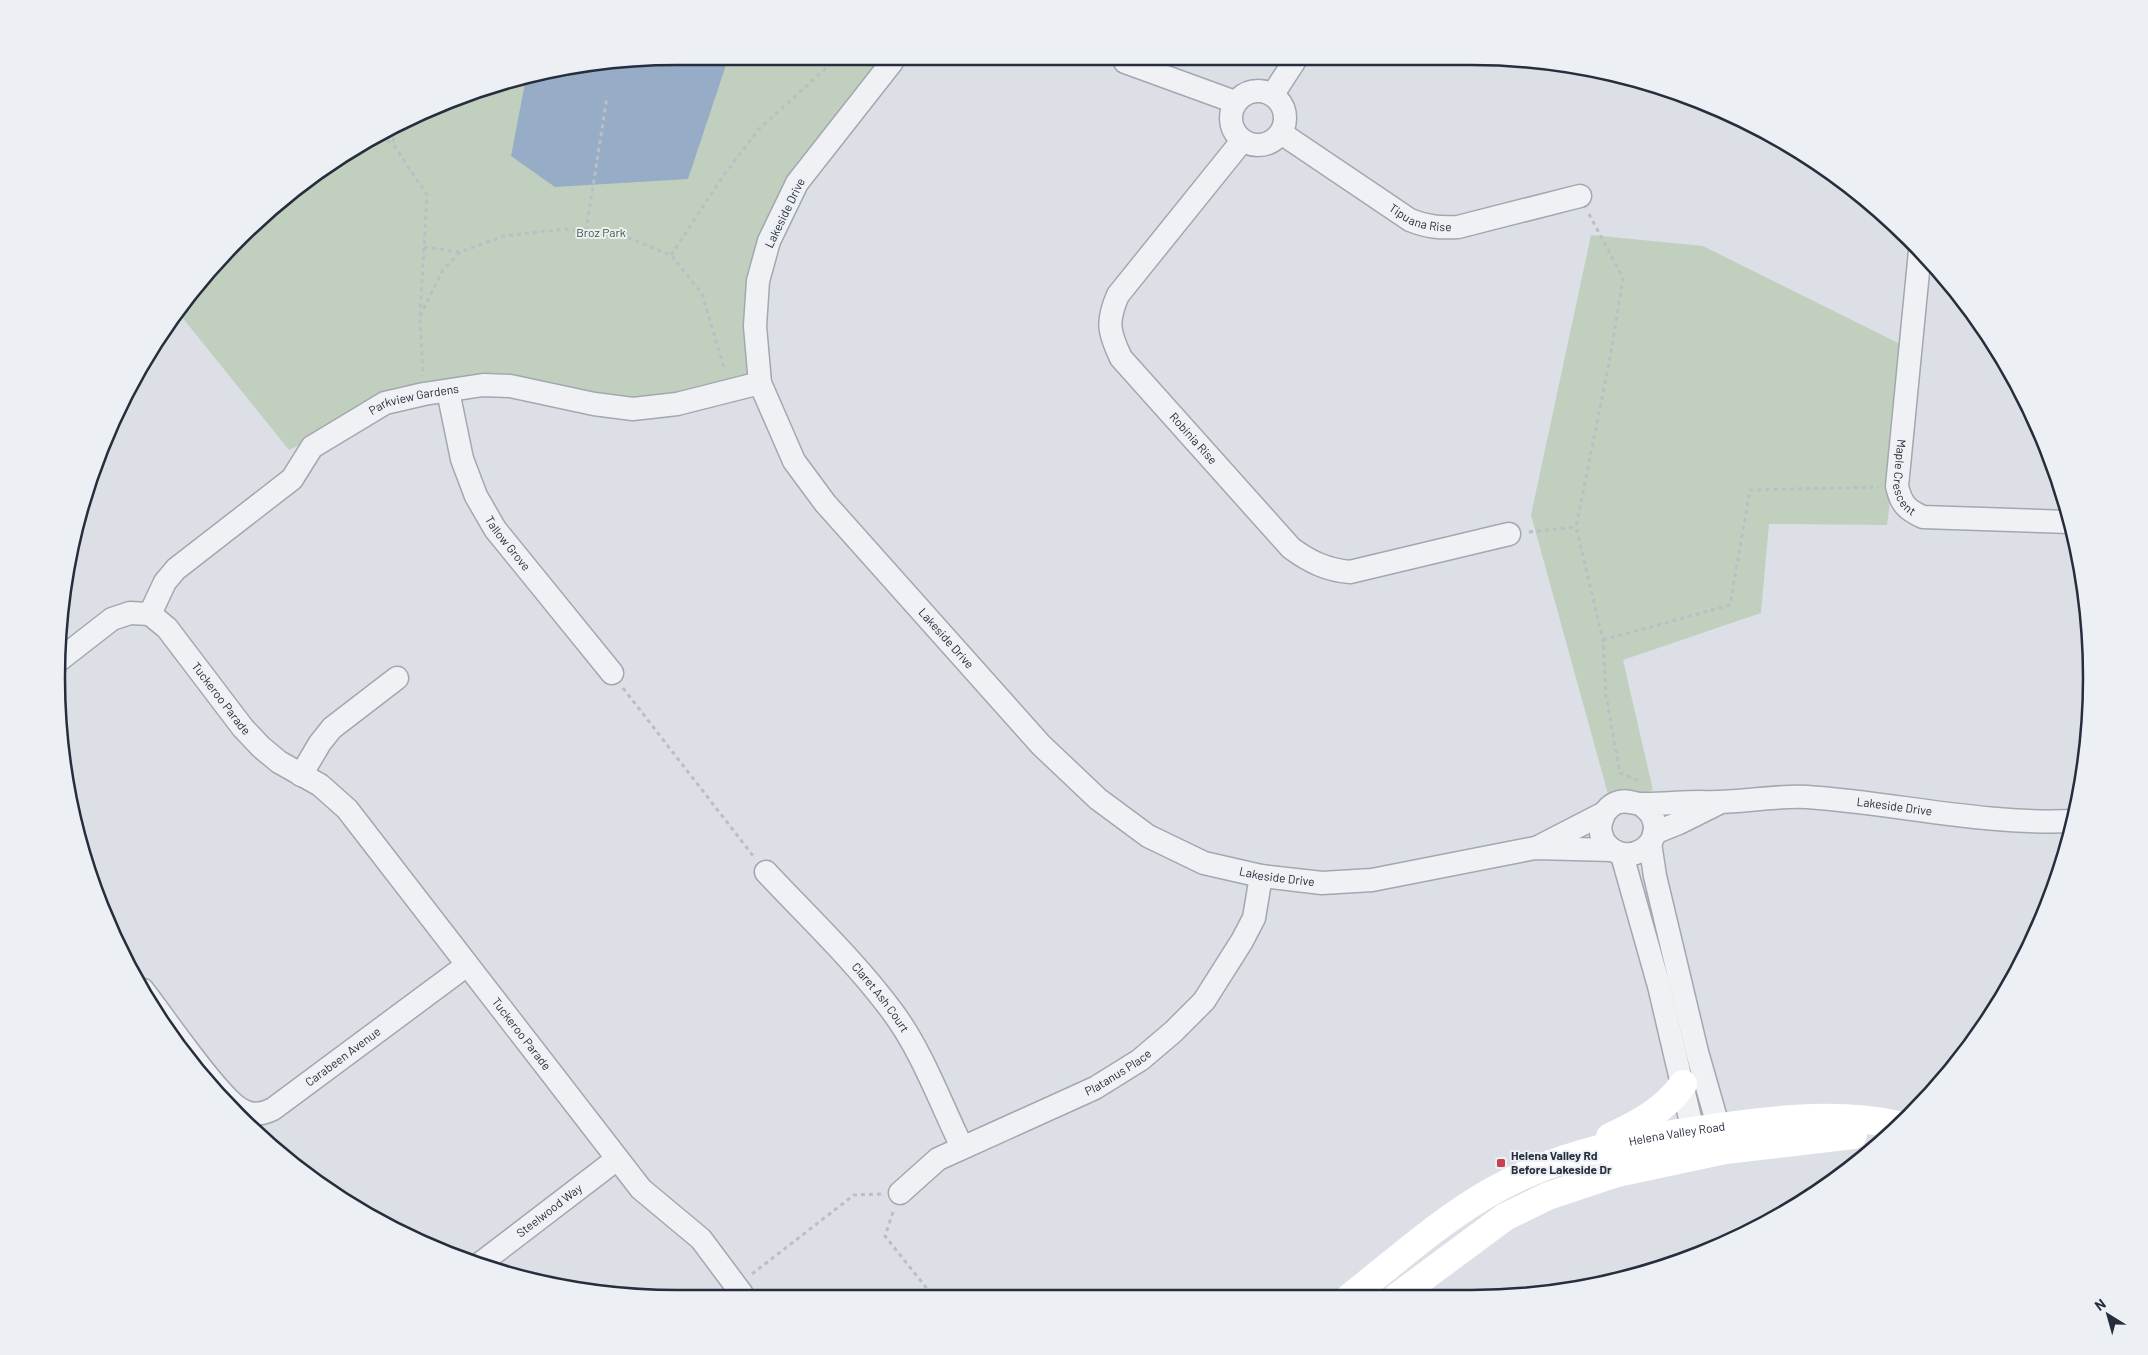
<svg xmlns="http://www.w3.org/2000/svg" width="2148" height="1355" viewBox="0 0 2148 1355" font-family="Barlow,sans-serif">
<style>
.green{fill:#c1d0be}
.water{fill:#97acc6}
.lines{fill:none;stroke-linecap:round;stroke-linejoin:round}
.street-casing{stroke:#a2a7b0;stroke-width:25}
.path{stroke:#bbbec5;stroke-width:3;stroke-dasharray:4 4;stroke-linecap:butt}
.street{stroke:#eff1f5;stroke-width:22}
.secondary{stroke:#fff;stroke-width:28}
.poi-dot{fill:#cc414f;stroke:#eceff4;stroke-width:2}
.labels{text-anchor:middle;stroke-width:4;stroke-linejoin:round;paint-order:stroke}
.street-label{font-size:12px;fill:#262d3c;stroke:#eceff4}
.park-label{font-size:12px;fill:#395834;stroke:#eceff4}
.poi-label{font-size:12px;font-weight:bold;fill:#262d3c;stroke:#eceff4;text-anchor:start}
.rim{fill:none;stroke:#262d3c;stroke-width:2.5}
</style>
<rect width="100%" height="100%" fill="#dce0e6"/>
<!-- green -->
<path class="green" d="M596,62H883L769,241L760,383L677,404L510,386L385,403L289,450L177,311L238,238L332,161L478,89Z
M1591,235L1703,246L1910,349L1887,525L1769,524L1761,613L1623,660L1653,790L1611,805L1531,515Z"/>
<!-- water -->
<path class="water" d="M596,62H727L688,179L555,187L511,156L526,78Z"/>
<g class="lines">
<!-- street casing -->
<g class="street-casing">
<g id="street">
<path id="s1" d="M892,62L797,183L769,241L758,281L755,326L760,383L794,461L825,503L1041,745L1098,799L1148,836L1204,863L1261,876L1322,883L1372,880L1535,848L1612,850"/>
<path d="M1125,62L1235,102"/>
<circle cx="1258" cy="118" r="27"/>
<path d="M1273,94L1294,62"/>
<path id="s2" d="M1281,133L1410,220C1427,227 1440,228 1458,227L1580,196"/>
<path id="s3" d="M1242,141L1118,295C1106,322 1109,333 1121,358L1291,548C1310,562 1327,570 1350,572L1509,534"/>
<path id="s4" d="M1920,251L1897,486C1901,504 1907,510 1923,517L2069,522"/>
<path id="s5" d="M448,391L462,459L476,496L495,529L612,673"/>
<path id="s6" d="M150,614L167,628L243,728L261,747L279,762L320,785L347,809L641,1189L701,1239L742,1294"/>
<path id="s7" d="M150,614L165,582L176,569L292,479L312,447L385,403L424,394L483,385L510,386L594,404L633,409L677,404L760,383"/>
<path d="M58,661L112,619L130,613L150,614"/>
<path d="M301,775L320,743L332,728L397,678"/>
<path id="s8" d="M1642,805C1645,808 1650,812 1652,816C1666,844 1628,869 1606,844C1602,839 1599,830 1601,823C1603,814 1607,807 1616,803C1627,798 1634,805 1645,804C1664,804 1682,802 1701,802C1736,804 1772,795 1807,797C1896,803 1983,825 2073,821"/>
<path d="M1654,833L1679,823L1717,804"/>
<path d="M1650,843L1655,876L1697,1052L1723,1143"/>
<path d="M1538,847L1604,813"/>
<path d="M1622,855L1659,986L1697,1148"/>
<path id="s9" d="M766,872C808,917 855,961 892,1011C922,1051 940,1102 962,1147"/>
<path id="s10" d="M143,990C162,1014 221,1102 244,1111C254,1116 263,1114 273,1109L467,965"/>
<path id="s11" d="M900,1193L938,1159L1095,1088L1140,1060L1173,1032L1204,1001L1242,941L1254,918L1261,876"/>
<path id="s12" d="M481,1263L617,1159"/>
</g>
</g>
<!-- path -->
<path class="path" d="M394,130L393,144L427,195L420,316L423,376
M380,137L393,144
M1589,214L1623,278L1611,353L1576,527L1603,640L1606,696L1620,773L1642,782
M586,231L607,97
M424,247L459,252
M671,255L723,176L759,129L833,62
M420,316L443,270L460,252L504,236L565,229L624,236L671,255L702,294L725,371
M1529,532L1576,527
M1603,640L1730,605L1750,490L1879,487
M623,688L754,857
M893,1212L885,1236L932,1295
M752,1274L854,1195L882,1194"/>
<!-- street -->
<use href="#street" class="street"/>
<!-- secondary -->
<g class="secondary">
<path d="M1610,1137C1638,1124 1665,1110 1683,1084"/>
<path id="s13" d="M1350,1297C1397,1260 1443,1218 1496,1189C1562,1152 1639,1138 1714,1128C1774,1119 1838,1112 1898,1125"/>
<path d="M1397,1297L1505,1217L1548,1196L1617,1173L1725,1150L1853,1135"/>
</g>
</g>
<!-- markers -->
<rect class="poi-dot" x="1496" y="1158" width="10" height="10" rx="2.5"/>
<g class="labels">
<!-- street labels -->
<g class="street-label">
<text transform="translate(785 213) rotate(-64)" y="4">Lakeside Drive</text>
<text dy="4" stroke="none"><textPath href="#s2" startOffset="165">Tipuana Rise</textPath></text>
<text dy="4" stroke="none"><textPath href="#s7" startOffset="351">Parkview Gardens</textPath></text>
<text dy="4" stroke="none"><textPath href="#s3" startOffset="372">Robinia Rise</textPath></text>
<text dy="4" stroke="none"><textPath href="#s4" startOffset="229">Maple Crescent</textPath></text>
<text dy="4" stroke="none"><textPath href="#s5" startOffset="166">Tallow Grove</textPath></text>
<text dy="4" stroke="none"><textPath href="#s1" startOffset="681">Lakeside Drive</textPath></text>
<text dy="4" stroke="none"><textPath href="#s6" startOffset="111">Tuckeroo Parade</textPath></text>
<text dy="4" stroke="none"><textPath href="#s8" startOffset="422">Lakeside Drive</textPath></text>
<text dy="4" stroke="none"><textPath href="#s1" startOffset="1101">Lakeside Drive</textPath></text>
<text dy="4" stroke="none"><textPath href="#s9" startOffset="170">Claret Ash Court</textPath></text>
<text dy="4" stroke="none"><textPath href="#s6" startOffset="565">Tuckeroo Parade</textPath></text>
<text dy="4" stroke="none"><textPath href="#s10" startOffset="276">Carabeen Avenue</textPath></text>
<text dy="4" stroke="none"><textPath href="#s11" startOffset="251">Platanus Place</textPath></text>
<text dy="4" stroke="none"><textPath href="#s13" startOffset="372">Helena Valley Road</textPath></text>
<text dy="4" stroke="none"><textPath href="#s12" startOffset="86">Steelwood Way</textPath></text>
</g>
<!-- park labels -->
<g class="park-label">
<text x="601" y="237">Broz Park</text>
</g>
<!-- poi labels -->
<g class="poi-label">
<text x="1511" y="1160">Helena Valley Rd<tspan x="1511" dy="14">Before Lakeside Dr</tspan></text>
</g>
</g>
<!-- crop -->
<path d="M0 0H2148V1355H0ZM677 65H1471A612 612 0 0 1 2083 677V678A612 612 0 0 1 1471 1290H677A612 612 0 0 1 65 678V677A612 612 0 0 1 677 65Z" fill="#eceff4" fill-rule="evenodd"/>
<path class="rim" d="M677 65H1471A612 612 0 0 1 2083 677V678A612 612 0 0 1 1471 1290H677A612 612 0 0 1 65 678V677A612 612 0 0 1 677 65Z"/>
<!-- north arrow -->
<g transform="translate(2108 1315) rotate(323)" stroke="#eceff4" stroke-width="4" paint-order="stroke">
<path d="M0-4L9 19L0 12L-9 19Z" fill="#262d3c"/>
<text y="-8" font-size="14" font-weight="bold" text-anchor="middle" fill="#262d3c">N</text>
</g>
</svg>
